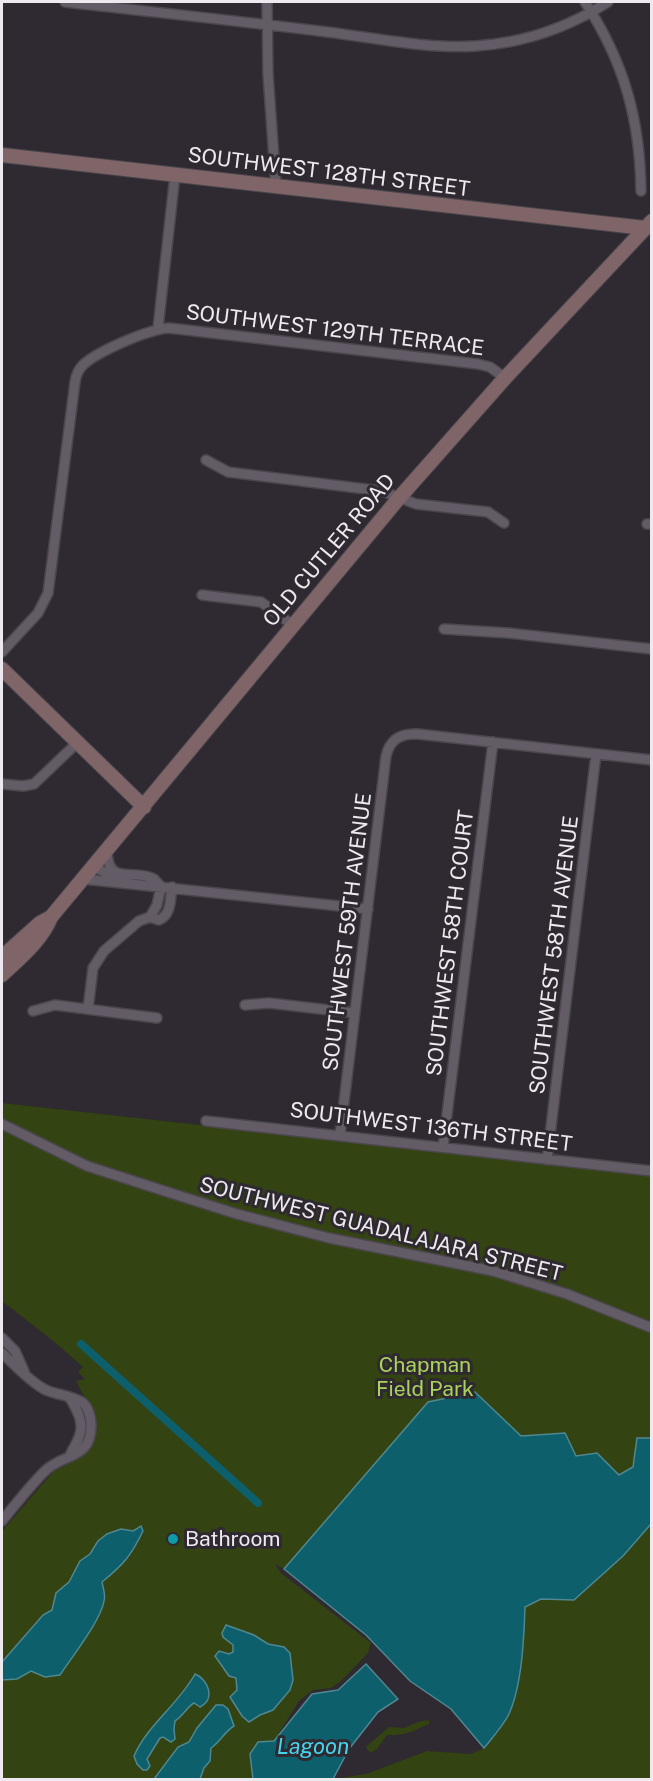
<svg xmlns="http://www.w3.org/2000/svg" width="653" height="1781" viewBox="0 0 653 1781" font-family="'Public Sans',sans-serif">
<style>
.green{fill:#334311}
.water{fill:#0d5f6b;stroke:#508892;stroke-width:1.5}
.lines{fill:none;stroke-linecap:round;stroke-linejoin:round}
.canal{stroke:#0d5f6b;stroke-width:8}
.street-casing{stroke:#4a464c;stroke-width:12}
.secondary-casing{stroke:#4a464c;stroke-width:16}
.street{stroke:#635b65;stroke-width:9}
.secondary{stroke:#806568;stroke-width:14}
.culture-dot{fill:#0f9aa8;stroke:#2f2931;stroke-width:2}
.labels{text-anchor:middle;stroke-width:6;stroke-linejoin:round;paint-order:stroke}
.street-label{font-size:21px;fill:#ede9ee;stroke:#2f2931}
.park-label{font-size:21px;fill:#abd35c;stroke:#2f2931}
.poi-label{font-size:21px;fill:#ede9ee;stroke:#2f2931;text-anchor:start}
.water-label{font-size:22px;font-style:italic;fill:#45d5eb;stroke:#2f2931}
</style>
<rect width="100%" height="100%" fill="#2f2931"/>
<!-- green -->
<path class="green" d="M2,1103L651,1175V1779H334L366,1774L427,1751L471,1754L484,1748L487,1744L450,1701L291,1561L284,1569L275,1564L281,1573L371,1643L368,1653L341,1681L331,1688L313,1690L299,1701L274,1741L250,1754L253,1779L2,1780V1531L53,1472L81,1457L90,1445L95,1431L91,1410L76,1381L85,1379L78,1372L83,1367L52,1340L2,1301Z
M429,1720V1724C416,1730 401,1737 387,1735L377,1749L370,1753L366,1747L389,1727L404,1728L418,1722Z"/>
<!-- water -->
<path class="water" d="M475,1392L521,1436L565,1433L576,1456L597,1453L619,1475L633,1467L637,1438H652L651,1524L623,1556L574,1600L541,1599L525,1607C524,1638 522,1685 509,1714C503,1726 492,1738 484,1748L451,1709L410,1681L366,1635L284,1569L428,1402Z
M141,1526L143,1531C131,1556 123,1565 102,1582C103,1588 106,1595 104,1601C101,1620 72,1657 60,1675L45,1677L31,1671L17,1679L2,1680V1662L43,1615L52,1610L56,1593L69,1582L80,1561L90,1554L98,1541L107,1534L121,1529L133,1531Z
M226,1625L254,1635L268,1644L284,1647L290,1653L293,1680L290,1690L273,1710L260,1715L249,1722L242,1716L230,1697L237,1690L236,1678L229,1676L215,1656L219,1651L229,1654L233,1652V1645L223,1637L222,1633Z
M366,1664L398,1699L378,1712L349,1749L333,1779H253L250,1754L258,1742L274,1741L312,1694L338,1690Z
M195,1674C208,1679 216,1699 200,1707L194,1703C187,1707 183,1716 175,1721L174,1729L175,1739L171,1742L163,1737L160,1738L147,1759L150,1766L147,1770H143L137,1764L134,1756C148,1724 178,1705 195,1674Z
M216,1705H223L228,1709L234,1726C224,1732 221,1741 211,1748L210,1761L204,1768L200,1779H154L178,1747L189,1742L197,1728Z"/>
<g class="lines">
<!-- canal -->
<path class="canal" d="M81,1344L258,1503"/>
<!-- street casing -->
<g class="street-casing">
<path id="street" d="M65,2C152,12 239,21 327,32C375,38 427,49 476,46C523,43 569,27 608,2
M267,2L268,74L276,187
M585,2C624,62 640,119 641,191
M158,328L175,175
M206,460L228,472L382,491L416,504L488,512L504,523
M647,524H652
M202,595L261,602L294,626
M444,629L508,633L652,649
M2,652L38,613L48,593L75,382C76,375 78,370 83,365C98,351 149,329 169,328L478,364L490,367L505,378
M2,784L23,786L34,784L77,743
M107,851C108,887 134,868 154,879C156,881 158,884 161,886
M94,866L107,874L119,877
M83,879L368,909
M150,917L157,905L161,886
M245,1005L269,1003L355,1013
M88,1009L93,968L104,951L139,921L150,917L159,920C172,914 170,899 172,887
M33,1011L55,1005L157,1018
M206,1121L652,1171
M2,1124L87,1166L180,1196L237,1214L329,1238L493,1271L567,1294L652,1328
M340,1135L386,756C390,739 401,733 418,734L652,760
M443,1147L493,742
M547,1160L596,754
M2,1338L15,1351L24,1371
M2,1353C15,1365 28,1380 44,1389C55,1395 72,1395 83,1403C88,1407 91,1417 91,1424C92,1461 63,1452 44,1472C29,1487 15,1505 2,1521
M70,1398C77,1410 85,1423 79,1437C77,1444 72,1449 70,1456"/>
</g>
<!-- secondary casing -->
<g class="secondary-casing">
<path id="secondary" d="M2,155L645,228
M2,669L144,807
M2,957L40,923L49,918
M2,975C20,958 42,940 51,917L399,498L505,378L652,221"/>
</g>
<!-- street -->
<use href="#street" class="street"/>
<!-- secondary -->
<use href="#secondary" class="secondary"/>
</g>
<!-- markers -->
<circle class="culture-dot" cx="173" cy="1539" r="6"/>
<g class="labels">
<!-- street labels -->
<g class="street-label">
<text transform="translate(329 172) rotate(7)" y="7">SOUTHWEST 128TH STREET</text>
<text transform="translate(335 330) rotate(7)" y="7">SOUTHWEST 129TH TERRACE</text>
<text transform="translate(329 550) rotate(-50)" y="7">OLD CUTLER ROAD</text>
<text transform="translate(347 932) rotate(-83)" y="7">SOUTHWEST 59TH AVENUE</text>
<text transform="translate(450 943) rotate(-83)" y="7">SOUTHWEST 58TH COURT</text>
<text transform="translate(554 955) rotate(-83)" y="7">SOUTHWEST 58TH AVENUE</text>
<text transform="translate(431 1127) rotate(7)" y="7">SOUTHWEST 136TH STREET</text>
<text transform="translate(381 1229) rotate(14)" y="7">SOUTHWEST GUADALAJARA STREET</text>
</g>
<!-- park labels -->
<g class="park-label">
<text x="425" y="1372">Chapman<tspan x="425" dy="24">Field Park</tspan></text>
</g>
<!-- poi labels -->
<g class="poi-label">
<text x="185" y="1546">Bathroom</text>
</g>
<!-- water labels -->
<g class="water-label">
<text x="313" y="1754">Lagoon</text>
</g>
</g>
<!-- border -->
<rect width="653" height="1781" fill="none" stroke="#ede9ee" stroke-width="6"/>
</svg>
